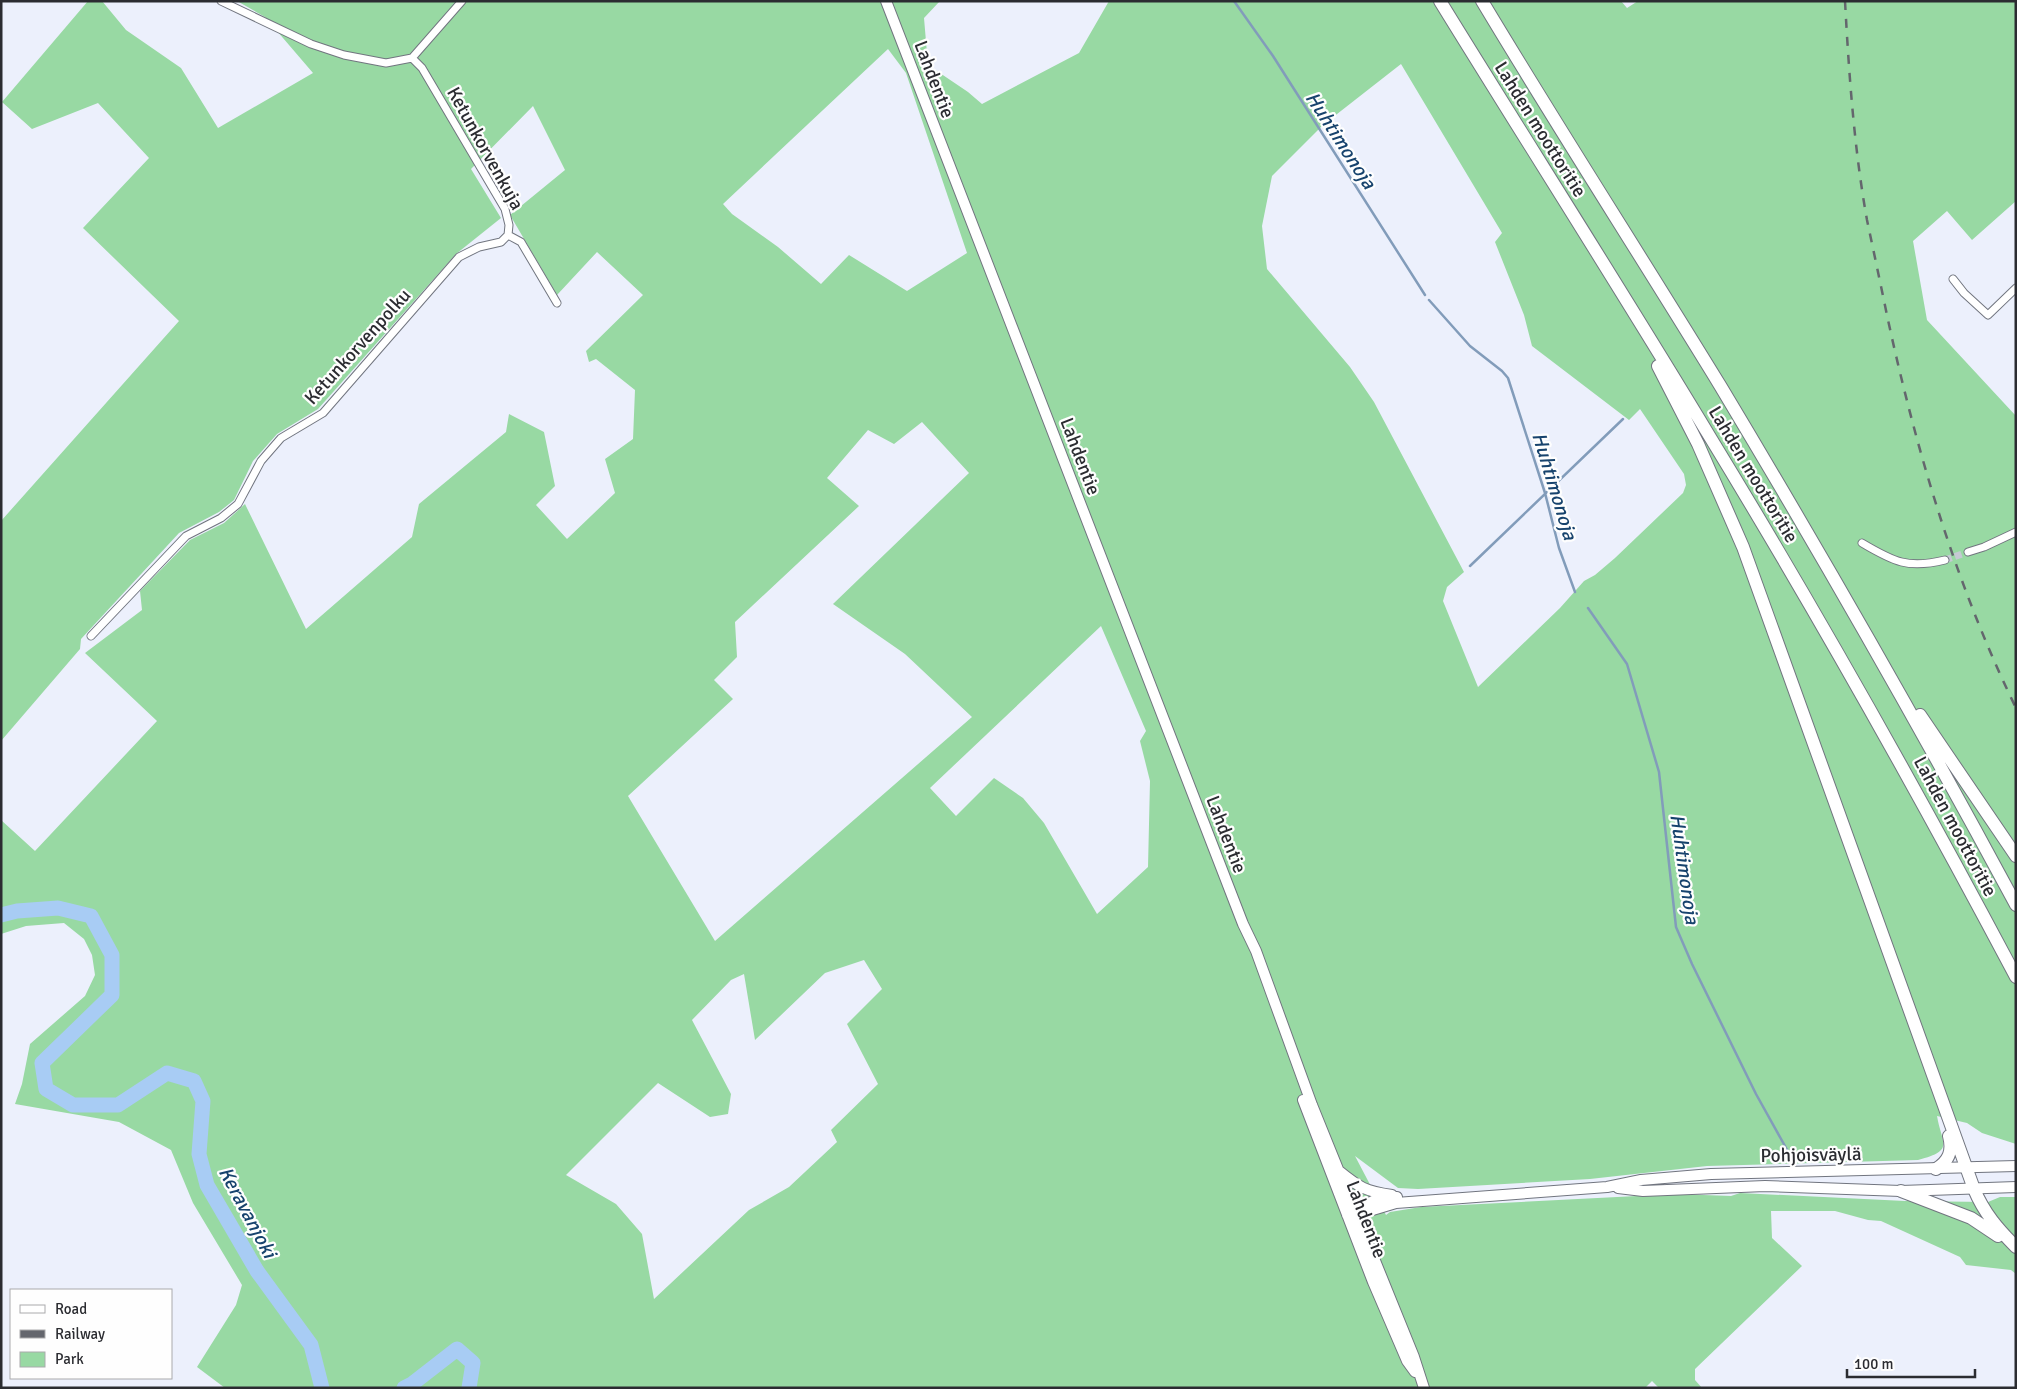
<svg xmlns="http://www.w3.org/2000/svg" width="2017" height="1389" viewBox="0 0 2017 1389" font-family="Signika,sans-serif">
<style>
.green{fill:#98d9a3;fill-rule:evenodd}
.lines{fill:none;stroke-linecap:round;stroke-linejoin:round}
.stream{stroke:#829cba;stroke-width:2.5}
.river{stroke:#a8ccf4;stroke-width:15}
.street-tunnel{stroke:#c5c9d3;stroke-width:7;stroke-dasharray:7 3.5;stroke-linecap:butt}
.street-casing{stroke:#71757f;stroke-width:9}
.secondary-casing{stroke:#71757f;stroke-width:12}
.highway-casing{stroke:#71757f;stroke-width:14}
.street{stroke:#fff;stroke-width:7}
.secondary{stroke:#fff;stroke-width:10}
.highway{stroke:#fff;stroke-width:12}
.rail{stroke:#64666d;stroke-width:2.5;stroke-dasharray:9 9;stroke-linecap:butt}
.labels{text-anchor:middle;stroke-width:4.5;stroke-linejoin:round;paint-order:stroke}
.street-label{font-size:19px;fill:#2b2c31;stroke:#fefefe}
.water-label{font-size:20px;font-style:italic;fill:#17436d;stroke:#fefefe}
</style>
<rect width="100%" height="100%" fill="#ecf0fc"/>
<!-- green -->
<path class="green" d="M88,1H102L126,30L181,68L218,128L313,73L265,17L237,1H940L924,18L928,65L968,92L982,104L1079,53L1109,1H1621L1627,8L1638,1H2016V201L1972,240L1947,211L1913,241L1927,320L2016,416V1144L1982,1133L1967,1123L1937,1116C1942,1145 1955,1150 1918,1160L1707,1166L1590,1179L1418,1189L1398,1188L1355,1156L1386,1215L1390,1212L1421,1207L1676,1194L1731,1196L1740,1193L1905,1201L1988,1202L2000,1197H2016V1274L2011,1270L1966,1265L1960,1257L1881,1221L1868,1220L1835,1211H1771L1772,1238L1802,1266L1695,1369V1380L1702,1388H1659L1652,1381L1645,1388H225L197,1367L236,1305L242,1285L193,1203L171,1150L119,1122L15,1104L22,1084L30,1044L85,996L95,975L92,955L84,939L64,923L26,926L1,934V820L35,851L157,721L85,653L142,610L140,591L190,540L224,523L245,504L306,629L412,537L419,504L506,432L509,414L544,432L555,486L536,505L567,539L615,493L605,459L633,439L635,390L596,359L589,362L586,351L643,295L597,252L557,295L510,215L565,170L533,106L471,169L501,218L456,254L318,409L277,434L253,461L234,500L219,512L179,533L81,639L80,649L1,741V521L179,321L83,228L149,158L98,103L32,129L2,102ZM888,49L906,73L967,253L907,291L849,255L821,284L778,247L732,214L723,204ZM1401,64L1502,233L1495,242L1524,315L1532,346L1629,420L1640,409L1684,474L1686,485L1683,493L1615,558L1595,575L1584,581L1560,608L1478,687L1443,601L1447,587L1464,572L1374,402L1350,367L1267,269L1262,226L1272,176L1323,125ZM922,422L969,473L833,604L905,654L972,717L715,941L628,796L733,699L714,680L737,657L735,622L859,506L827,478L868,430L894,444ZM1101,626L1146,731L1140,741L1150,781L1148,867L1097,914L1044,823L1023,798L994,778L956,816L930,788ZM864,960L882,989L847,1024L878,1084L831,1130L837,1142L789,1187L749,1210L654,1299L642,1234L616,1204L566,1175L658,1083L710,1117L728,1114L731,1094L692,1020L731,980L744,974L755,1040L825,973Z"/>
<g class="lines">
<!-- stream -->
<path class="stream" d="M1234,1L1273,56L1425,295
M1429,300L1470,346L1502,371L1508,378L1545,493L1559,548L1575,592
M1470,566L1623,419
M1588,608L1627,664L1659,772L1676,927L1692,964L1756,1094L1790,1155"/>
<!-- river -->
<path class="river" d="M1,915L17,911L58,908L91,916L112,955V995L42,1063L46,1089L73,1105H118L167,1073L194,1081L203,1101L199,1154L207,1185L257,1271L311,1345L322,1388
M404,1388L412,1384L457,1349L473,1363L469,1388"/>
<!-- street-tunnel -->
<path class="street-tunnel" d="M1945,560L1968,552"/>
<!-- street casing -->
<g class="street-casing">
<path id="street" d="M221,1L311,44L344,55L386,63L412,58L462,1
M412,58L422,68L505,209L509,225L508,235
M508,235L521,242L557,303
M1953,279L1964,293L1988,315L2016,288
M1862,543C1894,562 1908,569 1945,560
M1968,552L1984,547L2016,532
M91,636L186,536L221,518L238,504L261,461L281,438L323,413L459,257L479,247L501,242L508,235"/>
</g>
<!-- secondary casing -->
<g class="secondary-casing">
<path id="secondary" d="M886,1L1243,924L1256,951L1312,1105L1414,1357L1424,1388
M1303,1100L1373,1282L1407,1361L1415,1372
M1339,1171C1360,1188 1365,1191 1392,1195
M1618,1188L1643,1191L1765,1186L1901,1191L2016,1187
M1350,1212L1373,1201L1397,1197
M1347,1215H1356L1396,1203L1607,1187L1641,1180L1711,1174L2016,1166"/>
</g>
<!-- highway casing -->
<g class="highway-casing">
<path id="highway" d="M1440,1C1530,147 1622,291 1710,437C1818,614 1919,794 2016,977
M1482,1C1560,131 1642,258 1721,387C1823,557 1922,730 2016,905
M1658,366L1698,444L1743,547L1974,1189C1984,1213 1998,1229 2016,1247
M1920,715L2016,856
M1936,1169C1949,1161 1953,1151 1949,1136
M1901,1191L1971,1218L1998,1236"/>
</g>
<!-- street -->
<use href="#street" class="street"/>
<!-- secondary -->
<use href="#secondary" class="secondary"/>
<!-- highway -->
<use href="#highway" class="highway"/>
<!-- rail -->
<path class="rail" d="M1845,1C1849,74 1854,148 1867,220C1874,253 1881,286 1888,320C1917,453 1956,585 2016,708"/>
</g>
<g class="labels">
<!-- street labels -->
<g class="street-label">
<text transform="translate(935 79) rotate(69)" y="7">Lahdentie</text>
<text transform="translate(1541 129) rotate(58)" y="7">Lahden moottoritie</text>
<text transform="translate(486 148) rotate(61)" y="7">Ketunkorvenkuja</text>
<text transform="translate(357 346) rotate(-48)" y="7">Ketunkorvenpolku</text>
<text transform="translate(1081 456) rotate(69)" y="7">Lahdentie</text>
<text transform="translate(1754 474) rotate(59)" y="7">Lahden moottoritie</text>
<text transform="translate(1956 826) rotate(62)" y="7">Lahden moottoritie</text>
<text transform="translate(1227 834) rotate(69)" y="7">Lahdentie</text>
<text transform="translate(1811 1154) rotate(-1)" y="7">Pohjoisväylä</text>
<text transform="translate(1367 1219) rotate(69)" y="7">Lahdentie</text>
</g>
<!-- water labels -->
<g class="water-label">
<text transform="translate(1341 140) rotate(57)" y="7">Huhtimonoja</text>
<text transform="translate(1555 486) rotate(73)" y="7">Huhtimonoja</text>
<text transform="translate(1685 869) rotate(82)" y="7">Huhtimonoja</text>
<text transform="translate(248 1212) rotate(62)" y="7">Keravanjoki</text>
</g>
</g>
<!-- border -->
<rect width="2017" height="1389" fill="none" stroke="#2b2c31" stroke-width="5"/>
<!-- legend -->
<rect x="10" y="1289" width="162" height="90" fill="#fefefe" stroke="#aaaaac"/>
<rect x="20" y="1305" width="25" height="8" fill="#ffffff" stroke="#aaaaac"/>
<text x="55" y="1314" font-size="15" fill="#2b2c31">Road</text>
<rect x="20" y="1330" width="25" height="8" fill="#64666d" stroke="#aaaaac"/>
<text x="55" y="1339" font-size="15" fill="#2b2c31">Railway</text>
<rect x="20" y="1352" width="25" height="15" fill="#98d9a3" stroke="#aaaaac"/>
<text x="55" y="1364" font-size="15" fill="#2b2c31">Park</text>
<!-- scale -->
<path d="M1847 1369v8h128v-8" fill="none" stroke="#2b2c31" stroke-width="2.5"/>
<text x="1854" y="1369" font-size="15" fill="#2b2c31" stroke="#fefefe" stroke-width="4" paint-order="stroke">100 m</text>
</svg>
